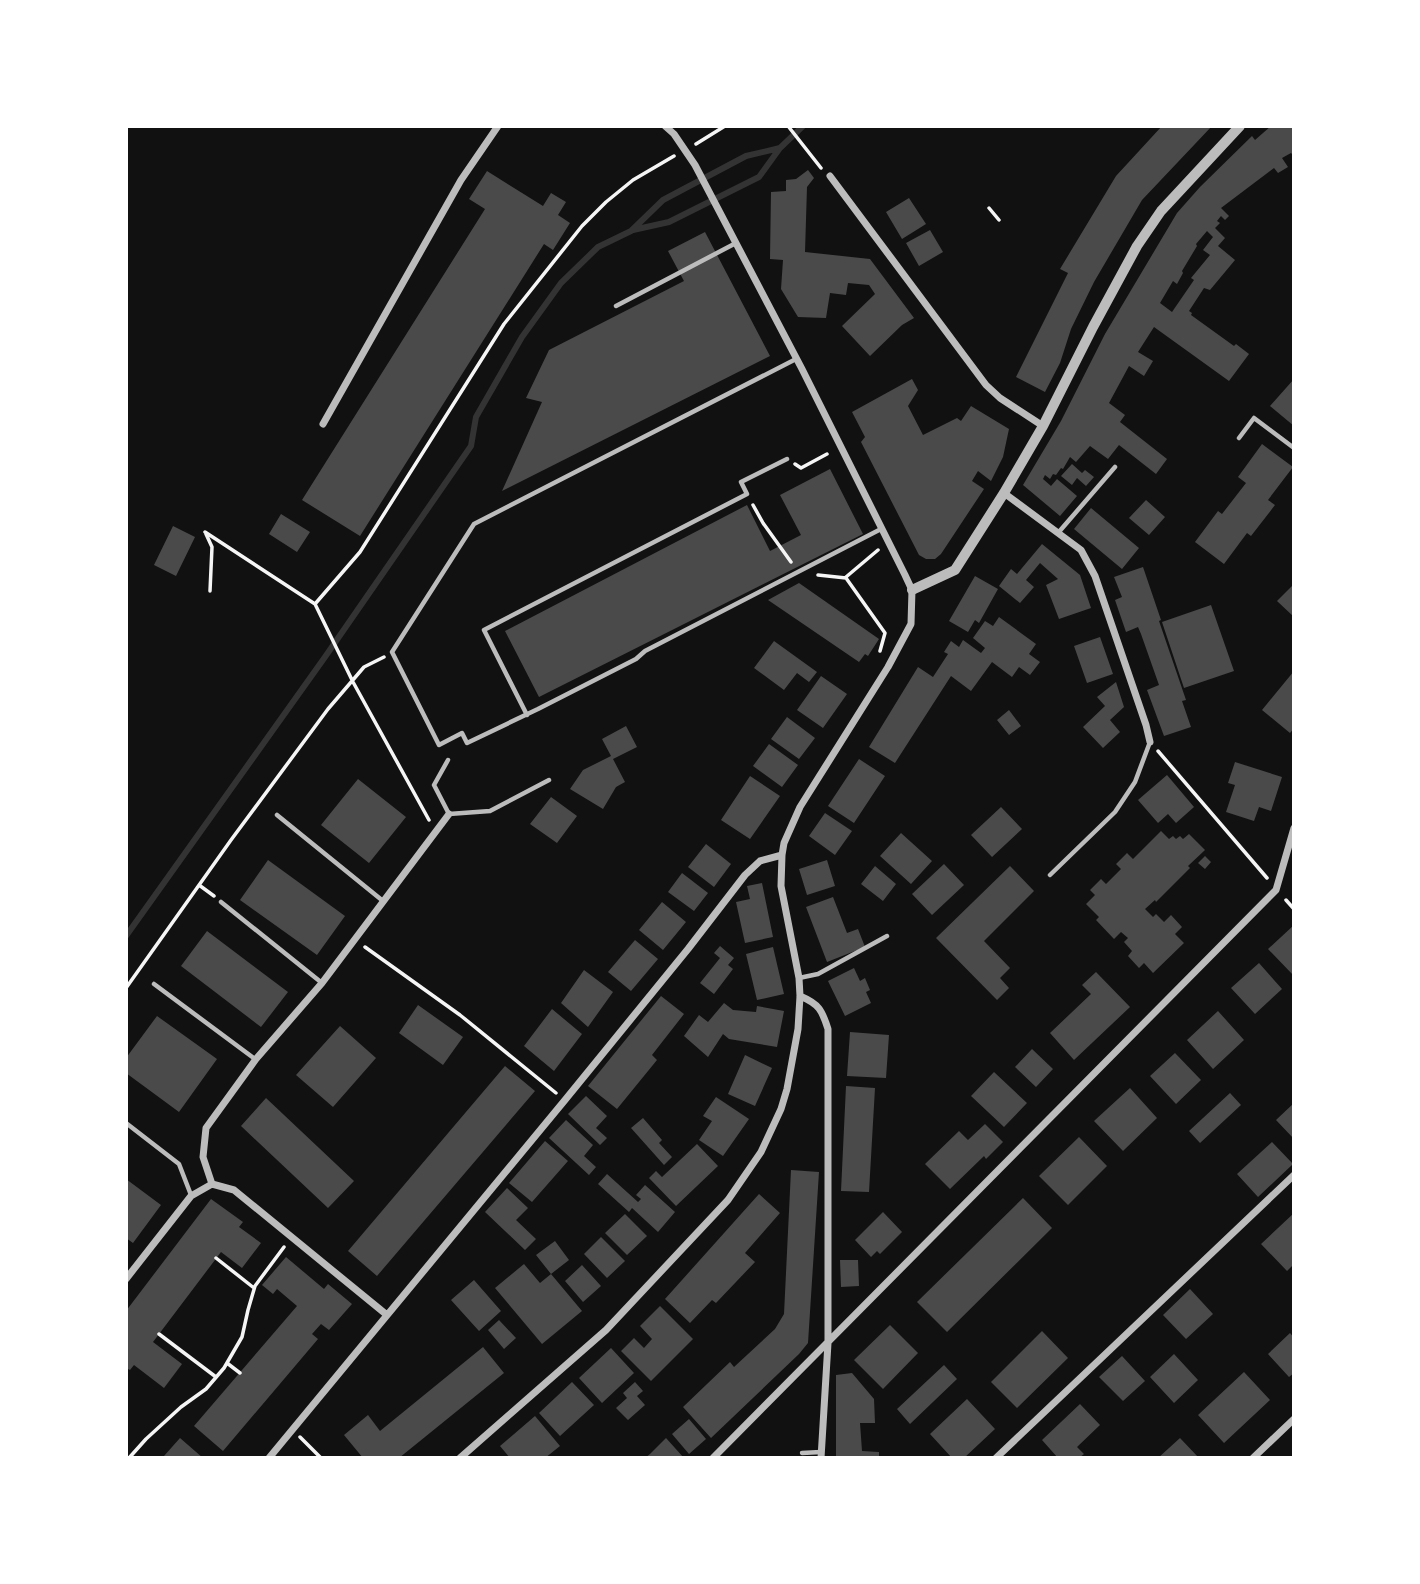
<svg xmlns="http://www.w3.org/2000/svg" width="1420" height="1584" viewBox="0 0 1420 1584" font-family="Rubik,sans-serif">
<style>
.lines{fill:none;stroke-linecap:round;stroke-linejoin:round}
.stream{stroke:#333;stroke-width:6}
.building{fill:#4a4a4a;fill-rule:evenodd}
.path{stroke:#f5f5f5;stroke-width:3.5}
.service{stroke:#bcbcbc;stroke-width:4.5}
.minor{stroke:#bcbcbc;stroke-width:7}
.tertiary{stroke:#bcbcbc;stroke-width:10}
</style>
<rect width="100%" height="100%" fill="#111"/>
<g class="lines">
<!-- stream -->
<path class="stream" d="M633,230L669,222L759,177L780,148
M126,936L325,657L471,446L476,417L522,337L561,283L598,247L631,231L663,200L746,156L780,148L803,126"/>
</g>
<!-- building -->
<path class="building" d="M1162,126H1212L1142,200L1094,282L1071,329L1060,363L1045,392L1016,377L1068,273L1060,269L1116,176Z
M1271,126H1294V156L1291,153L1282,158L1288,167L1278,173L1274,168L1221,208L1229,216L1225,220L1221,216L1217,221L1220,223L1215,228L1225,238L1218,246L1235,260L1210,290L1204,288L1189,311L1192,313L1191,315L1234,346L1236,344L1249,354L1229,381L1154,327L1138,352L1153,361L1144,376L1129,366L1109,403L1125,415L1120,422L1167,459L1156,474L1119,445L1108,459L1090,446L1076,462L1070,457L1063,469L1061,468L1056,475L1053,474L1050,479L1045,475L1043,479L1051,486L1057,479L1077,496L1060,516L1023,485L1061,421L1105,334L1177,213L1200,187L1252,136L1255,140ZM1207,231L1213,237L1203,250L1210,255L1191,278L1194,280L1172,312L1160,303L1173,281L1177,284L1183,273L1182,271L1197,246L1196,244Z
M808,170L814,178L807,187L805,252L870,259L914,318L902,325L870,356L842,326L875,294L869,285L848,283L846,295L830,293L826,318L798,317L781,289L783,260L770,259L771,192L786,191V180L796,179Z
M487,171L543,206L551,193L566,202L558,215L570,223L553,250L544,244L360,536L302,500L485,209L469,199Z
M909,198L926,224L902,239L886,212Z
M930,230L943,252L919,266L906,243Z
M705,232L770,356L502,491L542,402L526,398L549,350L684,281L668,251Z
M912,379L918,390L908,406L923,435L957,418L961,421L971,406L1009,429L1003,457L991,481L978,471L972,481L984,489L941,554L935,559H926L919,555L861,442L865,437L852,412Z
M1294,379V426L1270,406Z
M1262,444L1293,467L1268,500L1275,505L1251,536L1247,533L1224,564L1195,542L1218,511L1222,514L1246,483L1238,477Z
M1072,464L1082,473L1085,470L1094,477L1086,486L1077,478L1072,485L1061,476Z
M830,469L863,534L539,697L505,631L747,505L770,551L801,535L780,495Z
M1146,500L1165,517L1149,535L1129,518Z
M1091,508L1139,548L1122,569L1074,529Z
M281,514L310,532L297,552L269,534Z
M173,526L195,537L176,576L154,565Z
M1042,544L1080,575L1091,608L1059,619L1046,585L1058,579L1040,563L1026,580L1034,587L1020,603L999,586L1011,569L1017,574Z
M1143,567L1161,620L1159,621L1186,700L1182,701L1191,727L1164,736L1147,690L1159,685L1141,634L1138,627L1126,632L1115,600L1122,597L1114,577Z
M975,576L998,589L979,623L975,620L968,632L949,621Z
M799,583L879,639L868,656L865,654L859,662L768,600Z
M1294,584V617L1277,601Z
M1211,605L1234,671L1184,688L1162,622Z
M999,617L1036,644L1029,654L1040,662L1030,675L1019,667L1012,677L992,662L971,691L951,676L895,763L869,747L918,667L933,677L948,654L944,652L951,641L959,647L963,640L981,653L985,648L973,638L985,621L993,626Z
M1100,637L1113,674L1087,683L1074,646Z
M774,641L817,672L809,682L797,673L784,690L754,668Z
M1294,671V728L1290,733L1262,710Z
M821,676L847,694L823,728L797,710Z
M1116,682L1124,707L1110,720L1120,732L1103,748L1083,727L1105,706L1097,697Z
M1009,710L1021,726L1009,735L997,720Z
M787,717L815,738L799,759L771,739Z
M626,726L637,747L613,759L625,782L616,787L603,809L570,789L583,770L611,756L602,739Z
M769,744L798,765L782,787L753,766Z
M859,759L885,776L854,823L828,806Z
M1235,762L1282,777L1271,811L1259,807L1254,821L1226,812L1235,785L1228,783Z
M1167,775L1194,807L1176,823L1168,814L1158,823L1138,800Z
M750,776L780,796L750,839L721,820Z
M358,779L406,817L369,863L321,825Z
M551,797L577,816L557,843L530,824Z
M1001,807L1022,829L992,857L971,835Z
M825,813L852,831L835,855L809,836Z
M1161,831L1169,839L1173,836L1176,839L1180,836L1183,839L1189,834L1205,850L1188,866L1190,868L1156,902L1155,900L1145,909L1153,917L1156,914L1164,922L1171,915L1182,927L1175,934L1184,943L1153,973L1144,963L1139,968L1128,956L1132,951L1124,942L1128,938L1121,932L1114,939L1096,920L1099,917L1086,904L1095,895L1090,890L1101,879L1106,884L1121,869L1116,864L1127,853L1133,859Z
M901,833L932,861L911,884L880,856Z
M706,844L731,864L714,887L688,867Z
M1205,856L1211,862L1205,869L1198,863Z
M268,860L345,916L317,955L240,900Z
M827,860L835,886L807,895L799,869Z
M944,864L964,885L932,915L912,894Z
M875,866L896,884L883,901L861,884Z
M1010,866L1034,891L984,941L1010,968L1000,978L1009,988L997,1000L936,938Z
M682,873L708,893L694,911L668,892Z
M762,883L773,937L745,943L736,902L750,899L747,886Z
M833,897L847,933L858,929L865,947L827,962L806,907Z
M662,902L686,922L663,950L639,930Z
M1294,925V976L1268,949Z
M207,931L288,992L261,1027L181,966Z
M635,940L658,959L631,991L608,972Z
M720,946L734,958L728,965L733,969L714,994L700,983L720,958L714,953Z
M773,947L784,994L757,1000L746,954Z
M1259,963L1282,989L1255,1014L1231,988Z
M854,968L860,981L865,978L870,990L866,992L871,1003L845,1016L828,981Z
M584,970L613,992L588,1027L561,1003Z
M1096,972L1130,1007L1074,1060L1050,1033L1091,994L1082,985Z
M661,996L684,1014L652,1055L657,1060L617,1109L588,1086Z
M724,1003L733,1010L756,1012L757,1006L784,1011L777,1047L729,1039L723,1034L708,1057L684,1036L699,1015L708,1022Z
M418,1005L463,1037L443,1065L399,1033Z
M552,1009L582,1034L554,1071L524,1046Z
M1218,1011L1244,1040L1213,1069L1187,1040Z
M157,1016L217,1059L179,1112L126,1073V1058Z
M340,1026L376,1058L333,1107L296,1075Z
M850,1032L889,1035L886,1078L847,1076Z
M1032,1049L1053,1069L1036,1087L1015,1067Z
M1175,1053L1201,1080L1176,1104L1150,1076Z
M745,1055L772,1068L755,1106L728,1094Z
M505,1066L535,1091L377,1276L348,1251Z
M994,1072L1027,1103L1004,1127L971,1096Z
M846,1086L875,1088L869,1192L841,1191Z
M1130,1088L1157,1118L1123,1151L1094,1121Z
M1230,1093L1241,1105L1200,1143L1189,1131Z
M586,1096L607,1116L596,1128L607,1138L600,1145L568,1114Z
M716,1097L749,1119L723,1156L699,1140L712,1121L703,1116Z
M266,1098L354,1181L328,1208L241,1126Z
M1294,1103V1139L1276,1120Z
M643,1118L662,1140L659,1143L672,1157L664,1165L631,1128Z
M566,1120L593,1145L584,1156L596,1167L589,1175L549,1138Z
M985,1124L1003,1142L986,1159L984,1156L950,1189L925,1164L959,1131L968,1140Z
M1079,1137L1107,1166L1068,1205L1039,1176Z
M545,1141L568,1161L532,1202L509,1183Z
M1272,1142L1293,1164L1258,1197L1237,1174Z
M697,1144L718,1166L676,1206L649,1178L656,1171L662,1177Z
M791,1170L819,1172L808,1343L799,1354L711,1438L683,1407L730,1362L734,1367L775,1329L784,1314Z
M607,1174L638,1202L641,1199L636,1195L645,1185L675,1212L658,1232L632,1208L629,1212L598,1184Z
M126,1179L161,1205L133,1243L126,1238Z
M507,1188L528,1208L516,1220L536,1239L525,1250L485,1212Z
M759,1194L780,1213L745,1253L755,1262L716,1303L712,1300L690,1323L665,1299Z
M1023,1198L1052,1228L947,1332L917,1302Z
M211,1199L243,1222L239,1227L261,1243L242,1268L221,1252L153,1342L182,1364L164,1388L134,1365L130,1370L126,1368V1311Z
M883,1212L902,1232L880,1254L877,1251L871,1257L855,1240Z
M1294,1213V1264L1287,1271L1261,1244Z
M625,1214L647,1236L627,1255L605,1233Z
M601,1237L625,1261L607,1278L584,1254Z
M555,1241L569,1260L551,1274L536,1255Z
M286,1257L324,1289L328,1284L352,1304L329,1330L321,1324L312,1334L318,1339L223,1451L194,1426L297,1306L277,1289L273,1294L262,1285Z
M840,1260H858L859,1286L841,1287Z
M524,1264L540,1283L551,1274L582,1311L542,1344L495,1288Z
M582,1265L601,1286L583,1302L565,1281Z
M474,1280L501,1311L479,1331L451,1300Z
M1190,1289L1213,1314L1186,1339L1163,1315Z
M660,1306L693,1339L651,1381L621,1351L634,1338L644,1348L652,1339L640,1326Z
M499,1320L516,1338L504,1349L488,1330Z
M890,1325L918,1353L883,1389L854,1360Z
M1042,1331L1068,1358L1017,1408L991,1382Z
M1290,1333L1294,1338V1373L1289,1377L1268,1354Z
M483,1347L504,1373L399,1458H363L344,1435L368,1415L380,1431Z
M611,1348L634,1373L602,1403L579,1378Z
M1174,1354L1198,1380L1174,1403L1150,1377Z
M1122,1356L1145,1381L1123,1401L1099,1377Z
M944,1365L957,1379L910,1424L897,1409Z
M1244,1372L1270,1400L1224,1443L1198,1415Z
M852,1373L874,1399L875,1423H860L862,1451L879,1452V1458H836V1375Z
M572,1382L594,1405L560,1436L539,1413Z
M635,1382L643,1391L637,1396L645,1405L628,1420L616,1408L627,1398L623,1393Z
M967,1399L995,1429L964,1458H952L930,1434Z
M1080,1404L1100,1425L1077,1447L1084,1454L1079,1458H1058L1042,1440Z
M535,1416L560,1446L545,1458H510L500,1446Z
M689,1419L706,1439L689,1454L672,1434Z
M180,1438L203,1458H167L164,1456Z
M666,1438L684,1458H645L650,1454Z
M1180,1438L1199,1458H1158Z"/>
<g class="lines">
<!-- path -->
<path class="path" d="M788,126L821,168
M696,144L725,126
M989,208L999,220
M795,464L801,468L827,454
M753,505L763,523L791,562
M205,532L315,604L360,552L504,324L582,226L606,202L633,180L674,156
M206,534L212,547L210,591
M818,575L846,578L885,633L880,651
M846,577L878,550
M315,604L353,682L429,820
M1158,751L1267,878
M199,885L214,896
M1286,900L1294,909
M365,947L460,1015L556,1093
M126,988L231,840L328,709L364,667L384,657
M216,1258L254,1288
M159,1334L216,1377
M227,1363L240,1373
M300,1437L321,1458
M129,1458L146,1439L181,1407L206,1389L224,1368L242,1337L248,1310L255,1286L284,1247"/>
<!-- service -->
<path class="service" d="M616,306L736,243
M796,359L474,524L392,652L439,745L462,733L467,743L538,709L636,659L645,651L881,529
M1239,438L1254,418L1294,448
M1058,533L1115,467
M527,715L484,630L747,494L741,482L787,459
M448,760L434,785L449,814L490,811L549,780
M277,815L383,901
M1050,875L1115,812L1135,782L1150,742
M221,902L322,983
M799,978L818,974L887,936
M154,984L255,1059
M126,1123L179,1164L191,1195
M802,1453L821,1452"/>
<!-- minor -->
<path class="minor" d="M830,176L986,385L1000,398L1043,426
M323,424L461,180L498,126
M1004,493L1081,550L1095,576L1146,725L1150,742
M800,996C819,1004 822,1010 828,1029V1343L821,1458
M212,1184L203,1157L206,1128L256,1059L322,983L449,814
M126,1279L191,1196L212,1184L234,1190L387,1315
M269,1458L565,1100L688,949L745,875L760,861L782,855
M460,1458L606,1330L728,1200L761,1152L781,1109L787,1089L798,1029L800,996L799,978L781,886L782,855L784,843L800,807L888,667L911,624L912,590L905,575L802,369L695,165L674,134L665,126
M713,1458L1276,890L1294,828
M996,1458L1294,1175
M1253,1458L1294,1419"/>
<!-- tertiary -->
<path class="tertiary" d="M912,590L955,570L1004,493L1043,426L1093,327L1137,246L1161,211L1240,126"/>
</g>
<!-- border -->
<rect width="1420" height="1584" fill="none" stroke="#ffffff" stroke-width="256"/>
</svg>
